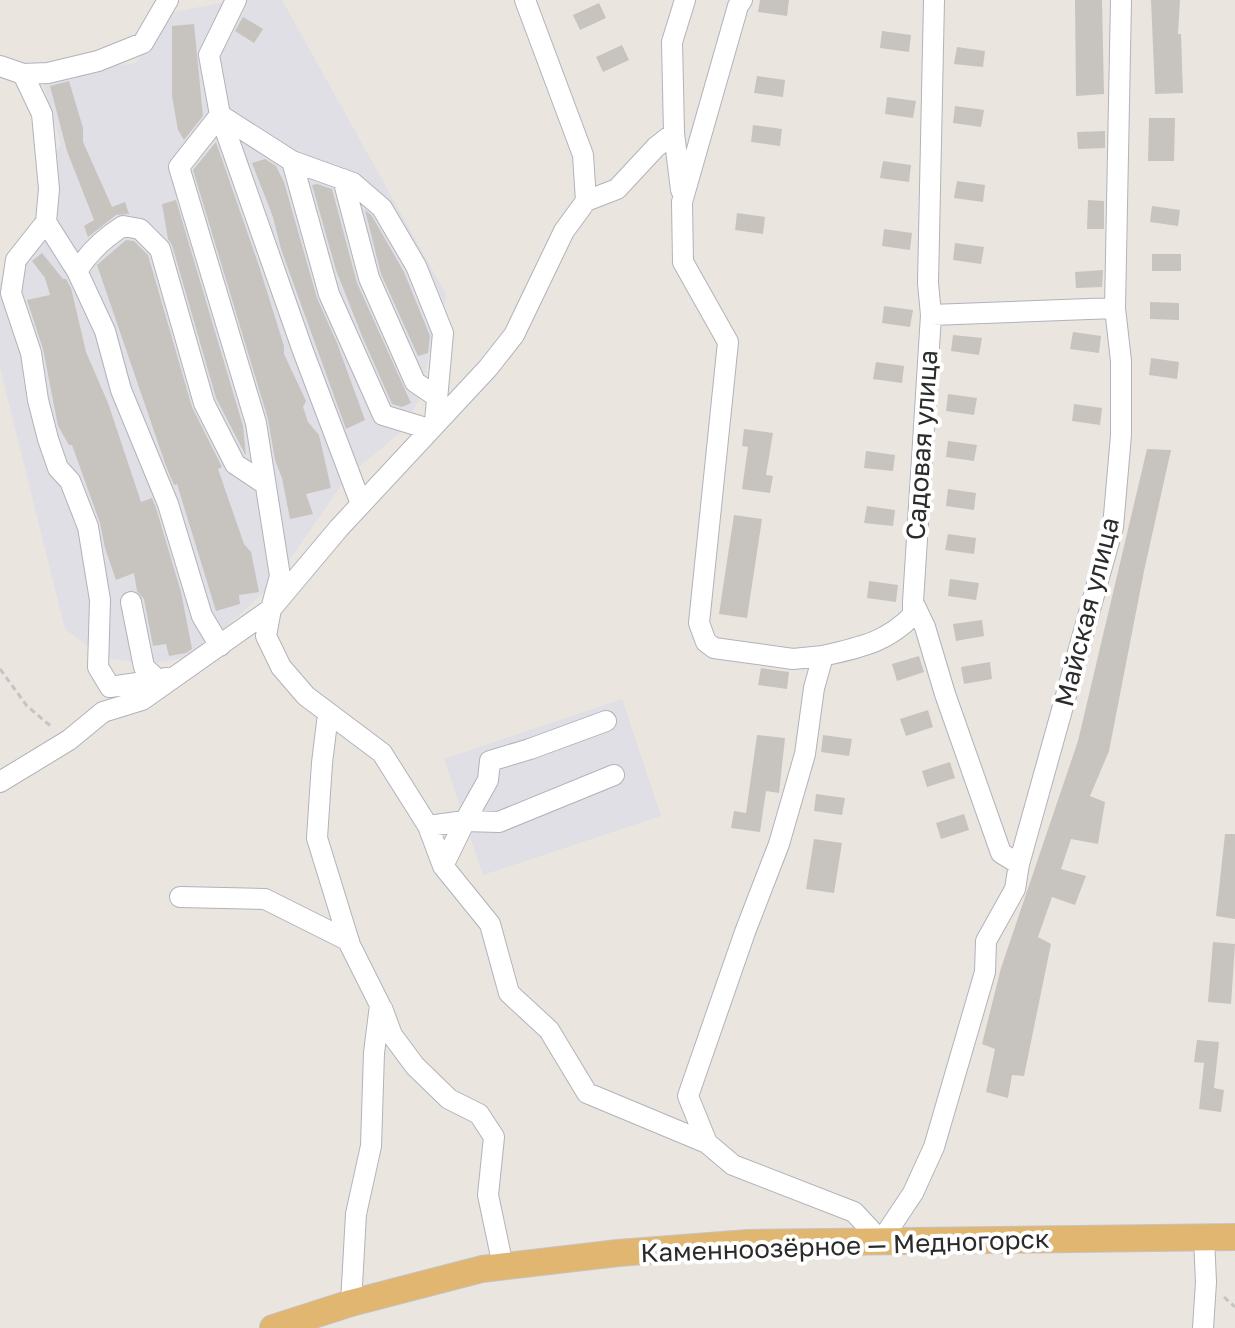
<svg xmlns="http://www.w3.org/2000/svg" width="1235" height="1328" viewBox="0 0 1235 1328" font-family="'Golos Text',sans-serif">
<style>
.industrial{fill:#e0dfe5}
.building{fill:#c7c3be}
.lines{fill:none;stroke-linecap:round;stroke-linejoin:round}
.minor-casing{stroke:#b0b3ba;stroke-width:22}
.major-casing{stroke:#c4c4c4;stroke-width:28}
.path{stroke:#c4c4c4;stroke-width:3;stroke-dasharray:6 4;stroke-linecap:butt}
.minor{stroke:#fff;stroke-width:20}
.major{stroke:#e0b670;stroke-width:26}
.labels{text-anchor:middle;stroke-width:8;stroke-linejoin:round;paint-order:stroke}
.street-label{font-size:26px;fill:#2b2b2b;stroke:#fff}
</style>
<rect width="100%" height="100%" fill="#ebe5df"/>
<!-- industrial -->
<path class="industrial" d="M234,0H282L447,296L430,351L420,398L400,433L347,477L273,584L194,656L151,664L104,658L65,629L0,368V284L24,243L53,207L46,162L61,145L43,84L53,74L136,63L170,13Z
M622,699L661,816L483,875L444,759Z"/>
<!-- building -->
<path class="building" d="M760,0H789L787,16L758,12Z
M1075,0H1102L1104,94L1076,96Z
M1151,0H1180L1178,34H1181L1183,93L1155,94Z
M599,3L606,18L580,30L573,15Z
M243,17L263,29L254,43L235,31Z
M194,24L203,116L184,140L178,130L172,96V26Z
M882,31L911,35L909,52L880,48Z
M622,45L629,60L603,72L596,57Z
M957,47L985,51L983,67L954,64Z
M757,76L785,80L783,97L754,93Z
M69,81L83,128V142L112,207L125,202L129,214L116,215L88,237L84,226L94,220L67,151L50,86Z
M887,97L916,101L913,118L885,114Z
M955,106L984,110L981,127L953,123Z
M1149,118H1175L1174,161H1148Z
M753,125L782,129L780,146L751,142Z
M1105,131V148L1078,149L1077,132Z
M216,142L259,266L284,346V354L306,401L303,407L308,422L319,435L331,488L306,494L313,514L290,519L282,478L275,460L268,419L193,170Z
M265,159L276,166L284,182L317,298L337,343L365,420L346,429L281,249L273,217L252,163Z
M883,161L911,165L909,182L880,178Z
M957,181L985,185L983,202L954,198Z
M317,184L332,189L357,283L411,403L402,407L392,404L362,336L336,270L312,185Z
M176,200L243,426L246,456L216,398L172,245L168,239L162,204Z
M1088,200L1104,201V229H1087Z
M1152,206L1180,210L1178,226L1150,222Z
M365,210L372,216L404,272L430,336L428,353L418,356L381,274Z
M737,213L765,217L763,234L735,230Z
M884,229L912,233L910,250L882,246Z
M126,240L134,241L148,255L192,407L222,467L218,469L244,544L251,552L259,592L239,595L240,604L216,611L177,484L174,485L166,466L97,265Z
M955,243L984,247L981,264L953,260Z
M42,253L63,279H66L71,288L86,352L108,403L141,502L152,498L156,508L181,592L192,649L186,653L169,656L166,644L153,646L144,599L137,591L134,573L116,580L105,548L100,523L72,445H69L58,426L43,349L27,300L50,295L45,278L32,261Z
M1152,254H1181V271H1152Z
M1103,270L1102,287L1076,288L1075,272Z
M1150,302L1179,303V320L1150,319Z
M884,306L913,310L910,327L882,323Z
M1073,332L1101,336L1099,353L1070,349Z
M953,335L982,338L979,355L951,351Z
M1151,358L1179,362L1177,379L1149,375Z
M876,362L904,366L902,383L873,379Z
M948,394L977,398L974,415L946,411Z
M1074,404L1102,408L1100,425L1072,421Z
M744,429L773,433L766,475L773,476L770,493L742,489L748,447L742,446Z
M948,441L977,445L974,461L946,457Z
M1147,449L1171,450L1144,571L1109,751L1090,796L1105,802L1098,844L1071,839L1061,869L1086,876L1075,905L1052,897L1038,937L1051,944L1024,1076L1012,1075L1008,1098L986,1092L995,1049L982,1044L1001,968L1078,741Z
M866,451L895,455L893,471L864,468Z
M948,489L976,493L974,510L946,506Z
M867,506L895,510L893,526L864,523Z
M734,515L762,519L747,618L719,614Z
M948,534L976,538L974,554L945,550Z
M950,579L979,583L976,600L948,596Z
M869,581L898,585L896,602L867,598Z
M982,620L984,636L956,641L953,624Z
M919,656L924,672L897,681L892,664Z
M990,662L992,679L964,684L961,667Z
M761,668L789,672L787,689L758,685Z
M928,710L933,727L906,736L900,719Z
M757,735L785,738L779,793L766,791L760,832L731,828L734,811L746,813Z
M823,735L852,739L849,756L821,752Z
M950,762L955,778L927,787L922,771Z
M816,794L845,798L842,815L814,811Z
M964,814L969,830L941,839L936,823Z
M1225,834H1235V919L1216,916Z
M814,839L842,843L834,893L806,889Z
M1213,942L1235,944L1231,1004L1208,1002Z
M1197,1040L1219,1042L1214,1088L1224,1090L1221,1112L1199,1109L1204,1063L1194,1062Z"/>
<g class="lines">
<!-- minor casing -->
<g class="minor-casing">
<path id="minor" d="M525,0L583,155L586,201
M742,0L738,6L682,202L683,262L728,342L699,623L706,642L714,648L793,659L823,656L814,688L805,754L779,844L745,932L688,1096L707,1143L733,1165L854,1212L881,1241L913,1193L934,1147L985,972L986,941L1015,889L1019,864L1113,527L1121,435V361L1115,308L1121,0
M934,0L928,283L931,315L913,602L925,627L945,694L1001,853L1019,864
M0,66L23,74L48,73L98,61L143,43L168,0
M23,74L42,114L49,189L46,222L77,271C89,252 104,238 123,226L140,229L160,249L204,403L235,464L265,484
M674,133L656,147L617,189L586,201L564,231L514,335L488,368L339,528L271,609L266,636L281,667L306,696L382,753L428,826L443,866L490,924L509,993L549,1030L587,1093L707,1143
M292,161L329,294L383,415L429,429
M343,179L369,278L415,382L437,397
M681,190L674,133L672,42L685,0
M46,222L16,260L11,293L31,353L38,400L48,439L58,468L70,481L88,527L100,600L98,667L110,687L158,680
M77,271L105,331L121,390L168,504L202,616L220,646
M931,315L1115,308
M361,504L303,351L220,115L292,161L353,183L382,208L416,266L443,333L435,422
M131,602L144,667L158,680L166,678
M823,656C860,647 886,643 913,615V602
M328,714L322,763L317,838L350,945L380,1005L374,1053L371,1146L356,1214L351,1303
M606,721L530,749L490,761L488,780L465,821L499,822L614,775
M0,782L69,740L103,712L142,700L271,609L280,576L256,423L179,167L220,115L209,55L236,0
M428,826L465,821L443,866
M180,897L265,899L349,941
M382,1008L392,1035L415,1066L449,1099L479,1114L494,1137L488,1195L503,1266
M1203,1328L1206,1282L1204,1238"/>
</g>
<!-- major casing -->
<g class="major-casing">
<path id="major" d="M273,1328L351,1303L482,1269L618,1253L748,1243L1235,1237"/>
</g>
<!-- path -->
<path class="path" d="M0,669L27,706L53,728
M1224,1297L1235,1307"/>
<!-- minor -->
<use href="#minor" class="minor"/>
<!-- major -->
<use href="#major" class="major"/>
</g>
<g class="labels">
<!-- street labels -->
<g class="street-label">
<text transform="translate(922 445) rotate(-86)" y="9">Садовая улица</text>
<text transform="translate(1087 612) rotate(-76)" y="9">Майская улица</text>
<text transform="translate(845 1246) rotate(-2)" y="9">Каменноозёрное — Медногорск</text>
</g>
</g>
</svg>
